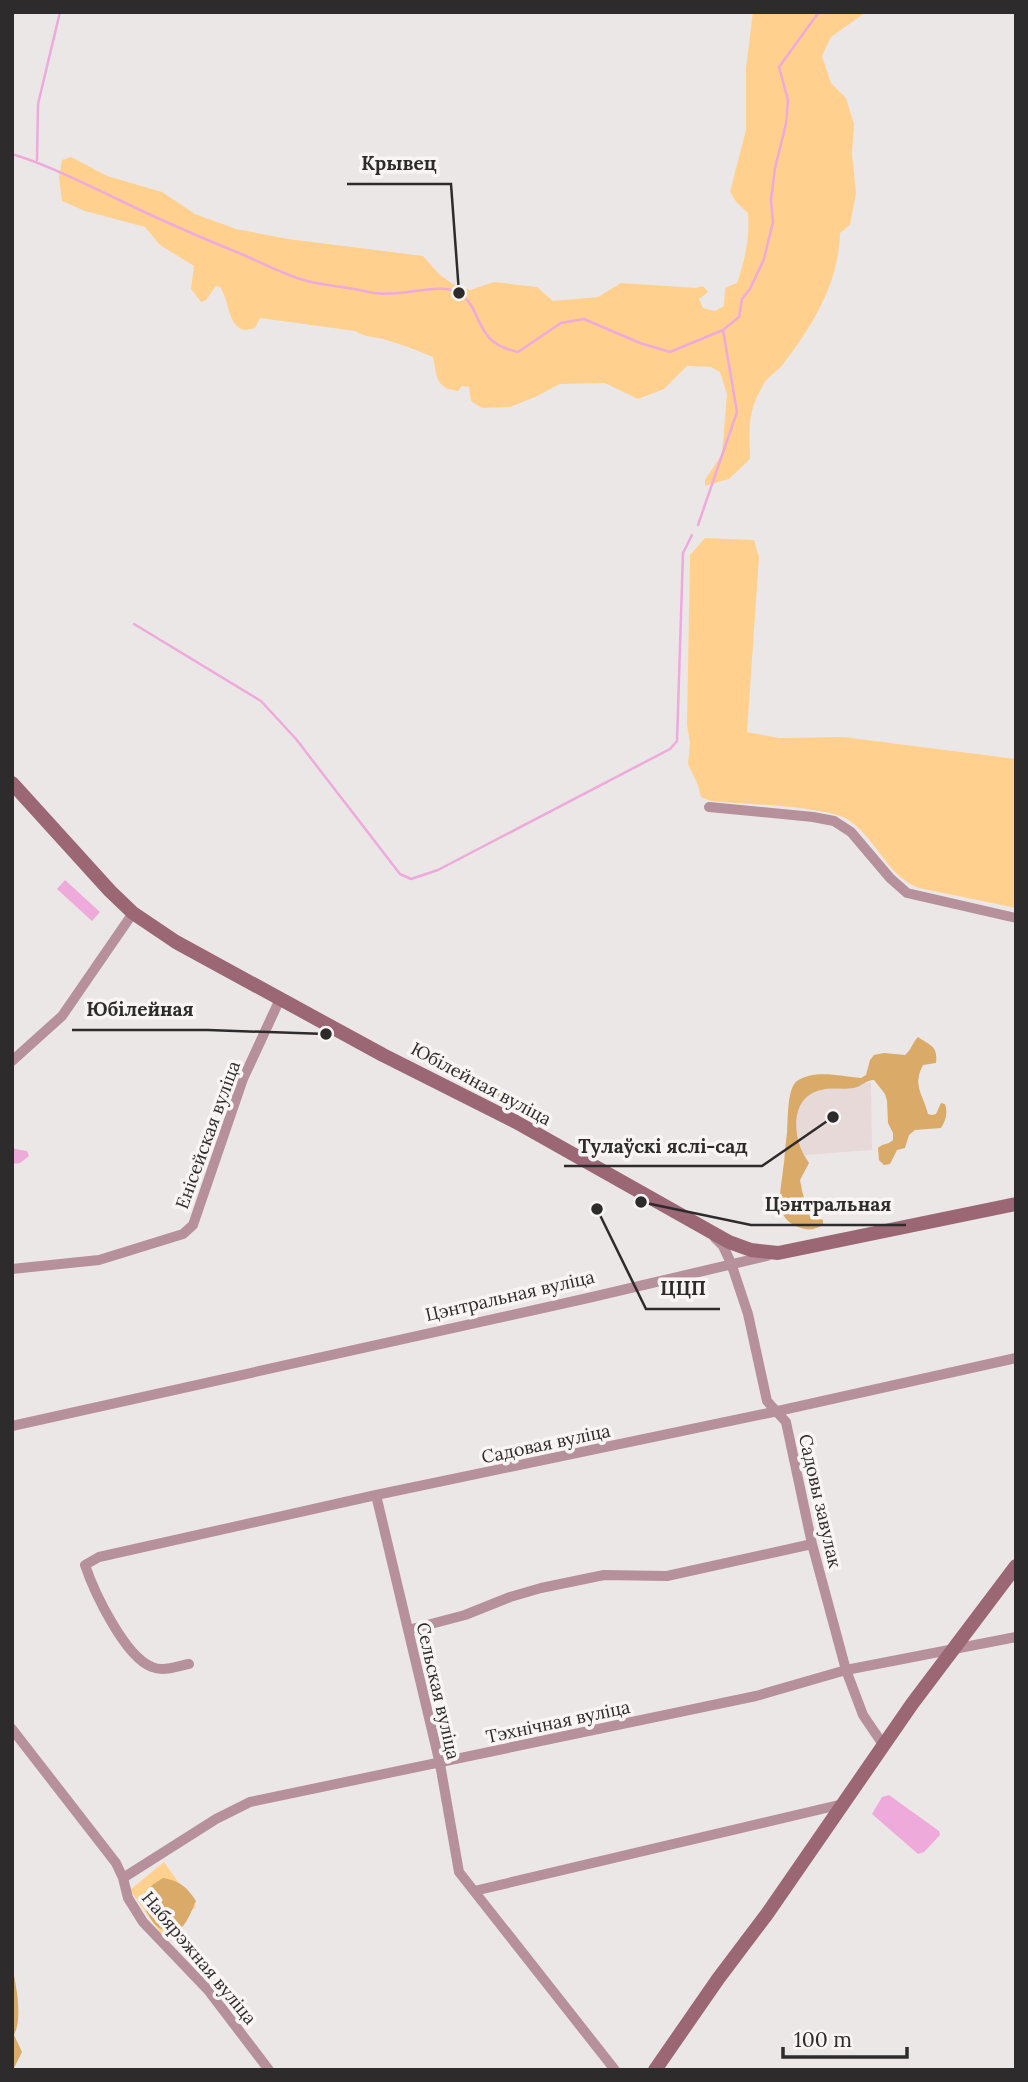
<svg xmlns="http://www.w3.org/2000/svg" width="1028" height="2082" viewBox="0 0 1028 2082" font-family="Lora,serif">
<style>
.built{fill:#e6d9d7}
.green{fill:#ffd08e}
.forest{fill:#d9aa68}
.water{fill:#edaadb}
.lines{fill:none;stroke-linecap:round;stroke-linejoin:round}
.stream{stroke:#edaadb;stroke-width:2.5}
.street{stroke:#b6919b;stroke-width:10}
.secondary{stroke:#9b6775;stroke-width:14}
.labels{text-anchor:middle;stroke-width:7;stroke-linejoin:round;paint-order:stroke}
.street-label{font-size:18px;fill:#2d2b2b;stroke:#f9f5f4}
.leader{fill:none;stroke:#2d2b2b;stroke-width:2.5}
.callout-dot{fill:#2d2b2b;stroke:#f9f5f4;stroke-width:2.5}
.callout-label{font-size:19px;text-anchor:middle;font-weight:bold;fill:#2d2b2b;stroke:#f9f5f4;stroke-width:7;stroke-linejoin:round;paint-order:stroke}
</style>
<rect width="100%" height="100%" fill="#ece7e7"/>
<!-- built -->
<path class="built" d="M795,1082L871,1083L872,1150L792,1156Z"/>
<!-- green -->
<path class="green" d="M753,12H866L831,37L822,56L831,83L846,98L854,124L852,154L856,193L850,225L840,233C839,282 813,325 784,363C779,370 770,375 765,382C760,390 754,402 752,411C748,426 750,445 750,459L729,479L705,486V480L722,454L727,394L720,372L711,367L687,366L664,389L638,399L605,383L560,384L535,397L510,407L482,408L471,401L469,387L462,386L458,391C435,388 437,376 433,357C417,350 400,344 383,339C371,336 367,338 355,331L260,318L255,328C227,338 231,302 220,287L216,286L206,300L201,302L191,289L194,266L160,245L145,227L85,211L62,201L59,177L62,160L71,157L107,176L162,192L195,214L236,229L288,239L423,256L440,275L453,284L470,290L494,282L537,287L553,301L598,297L621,283L696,288L703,286L708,292L699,299L703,308L715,311L724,306L725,288L737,283C745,260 750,237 748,213L737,203L730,192L746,130V68Z
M705,538L754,540L759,557L747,732L779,738L843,737L1016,759V908L919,888C888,877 877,840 850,821C830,806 741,804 711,801L701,797L698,785L688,764L690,743L687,725L690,555Z
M164,1862L196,1907L162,1935L130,1890Z"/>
<!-- forest -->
<path class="forest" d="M918,1037C931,1046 938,1046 936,1063L923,1065C912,1086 923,1094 928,1114L932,1115L936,1114L941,1103L945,1104C948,1113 946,1120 941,1128L915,1130L909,1135L905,1148L897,1150L890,1164L884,1165L879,1160L878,1148C883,1143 888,1145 893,1140V1133L888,1123L887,1101L885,1094L874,1080C866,1080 862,1086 854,1088C843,1090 832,1087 821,1090C794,1096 792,1126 801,1149C803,1154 806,1158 809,1163L800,1180C803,1196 806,1214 823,1220V1225C814,1230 808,1231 798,1227C772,1216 781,1192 783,1170C785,1158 785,1145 787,1133C788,1120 787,1088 797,1081C814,1069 841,1076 861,1078L866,1075L870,1060L874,1055L884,1053L905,1055C912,1049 912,1043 918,1037Z
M479,1082L508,1094L509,1098L507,1102L478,1091L477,1086Z
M163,1878C180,1881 187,1887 196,1901C192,1909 189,1919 183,1926C171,1939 154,1928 148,1914C145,1910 145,1904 144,1898L152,1885Z
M12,1965C16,1984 23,2018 14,2035L22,2052L13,2070Z"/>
<!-- water -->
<path class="water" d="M65,880L100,912L92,921L57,889Z
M12,1146L15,1149L27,1151L29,1156L20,1163L12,1164Z
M889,1795L939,1831L940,1835L924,1852L918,1854L872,1814L882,1797Z"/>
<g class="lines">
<!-- stream -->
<path class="stream" d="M12,154C48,165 81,182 115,198C158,219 202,238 246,256C264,264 282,273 300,279C321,286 346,286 368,292C395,299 438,282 457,292C486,308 470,342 518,352L561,323L584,319L640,343L670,352L723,330L739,317L742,299L750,289L764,259L773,222L771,200L775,168L786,124L788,100L779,67L819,12
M37,160L38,104L60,12
M698,525L737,412L723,330
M134,624L261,701L296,739L400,874L411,879L438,870L670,749L677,741L683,553L692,535"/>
<!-- street -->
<path class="street" d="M709,807L813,817L834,821L851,832L890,878L907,893L1016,918
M12,1061L62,1016L133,913
M715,1238L723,1246L731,1263L748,1314L767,1401L786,1422L812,1544L846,1670L863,1715L884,1746
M12,1269L99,1260L183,1234L193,1225L243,1079L280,999
M12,1426L588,1298L767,1256
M376,1495L440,1764L459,1872L615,2070
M408,1630L465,1615L510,1597L541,1588L604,1575L667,1576L812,1544
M189,1664C177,1666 164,1672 152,1667C125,1657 94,1592 85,1565L99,1557L376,1495L778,1411L1016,1358
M12,1729L116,1863L123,1878L128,1898L143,1922L208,1990L269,2070
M123,1878L216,1819L250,1802L756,1696L846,1670L1016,1637
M474,1891L843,1804"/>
<!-- secondary -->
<path class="secondary" d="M12,783L110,891L133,913L176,942L383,1055L516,1122L729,1242L751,1250L778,1253L1016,1204
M655,2070L718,1979L767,1914L912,1704L1016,1566"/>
</g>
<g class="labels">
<!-- street labels -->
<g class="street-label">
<text transform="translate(481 1084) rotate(28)" y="6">Юбілейная вуліца</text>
<text transform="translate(208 1135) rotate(-70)" y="6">Енісейская вуліца</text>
<text transform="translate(510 1296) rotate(-13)" y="6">Цэнтральная вуліца</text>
<text transform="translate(546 1444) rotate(-12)" y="6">Садовая вуліца</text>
<text transform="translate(820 1501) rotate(77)" y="6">Садовы завулак</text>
<text transform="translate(438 1691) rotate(77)" y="6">Сельская вуліца</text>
<text transform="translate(558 1722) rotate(-12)" y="6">Тэхнічная вуліца</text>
<text transform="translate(199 1958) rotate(50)" y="6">Набярэжная вуліца</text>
</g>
</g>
<!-- callouts -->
<path class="leader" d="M459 293L451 184H347M326 1034L208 1030H72M833 1117L762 1166H564M641 1202L751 1225H906M597 1209L646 1309H720"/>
<g class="callout-dot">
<circle cx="459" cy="293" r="7"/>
<circle cx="326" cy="1034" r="7"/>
<circle cx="833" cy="1117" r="7"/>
<circle cx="641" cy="1202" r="7"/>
<circle cx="597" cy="1209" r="7"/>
</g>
<g class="callout-label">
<text x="399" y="170">Крывец</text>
<text x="140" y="1016">Юбілейная</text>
<text x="663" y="1153">Тулаўскі яслі-сад</text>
<text x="828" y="1211">Цэнтральная</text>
<text x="683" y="1295">ЦЦП</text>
</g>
<!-- border -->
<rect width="1028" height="2082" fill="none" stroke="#2d2b2b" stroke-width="28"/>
<!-- scale -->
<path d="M783 2047v10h124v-10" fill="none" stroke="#2d2b2b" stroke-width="3.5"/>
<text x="794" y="2047" font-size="21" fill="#2d2b2b" stroke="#f9f5f4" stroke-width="5" paint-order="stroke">100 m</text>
</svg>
